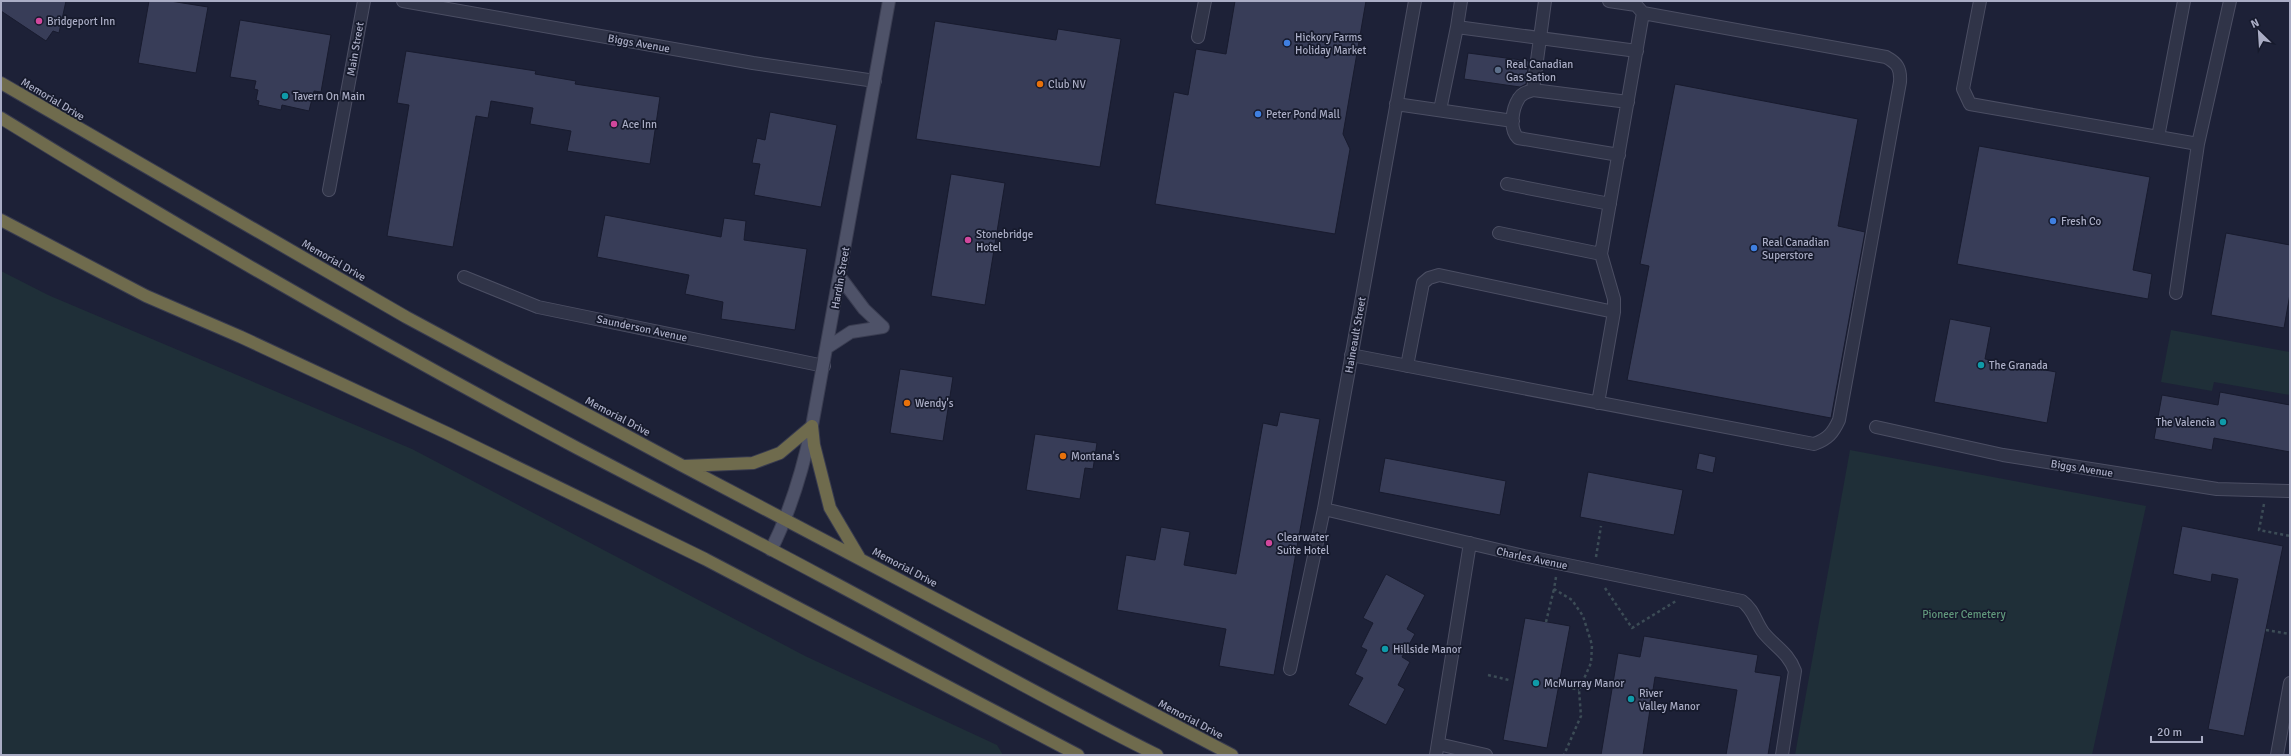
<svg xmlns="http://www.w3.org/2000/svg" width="2291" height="756" viewBox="0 0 2291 756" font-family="Signika,sans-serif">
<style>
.green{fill:#1f2f38}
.building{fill:#383d58;stroke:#181b2e}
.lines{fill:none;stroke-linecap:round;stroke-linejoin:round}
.minor-casing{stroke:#4b4e63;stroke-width:14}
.major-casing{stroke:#3a3d51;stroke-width:14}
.highway-casing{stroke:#383b4f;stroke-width:14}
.path{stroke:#3c4c56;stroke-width:2.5;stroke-dasharray:3 3;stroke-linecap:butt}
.minor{stroke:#303448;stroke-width:12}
.major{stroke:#4e5268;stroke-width:12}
.highway{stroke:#6f6b4d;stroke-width:12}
.hotel-dot{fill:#d1479c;stroke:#161a2c;stroke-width:1.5}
.shop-dot{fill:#3f7fe0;stroke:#161a2c;stroke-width:1.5}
.service-dot{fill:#5c6f8a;stroke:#161a2c;stroke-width:1.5}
.food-dot{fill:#e8710a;stroke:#161a2c;stroke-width:1.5}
.culture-dot{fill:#0f9aa8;stroke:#161a2c;stroke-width:1.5}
.labels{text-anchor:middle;stroke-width:3.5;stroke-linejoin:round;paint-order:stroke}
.poi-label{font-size:11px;fill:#aaadc5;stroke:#161a2c;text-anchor:start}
.street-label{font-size:11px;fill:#aaadc5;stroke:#161a2c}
.park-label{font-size:11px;fill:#60977b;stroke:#161a2c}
</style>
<rect width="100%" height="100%" fill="#1d2137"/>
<!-- green -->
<path class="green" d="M1,271L48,295L412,449L805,656L997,745L1003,755H1Z
M2171,330L2290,352V395L2214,382L2212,391L2161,382Z
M1850,450L2146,506L2092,755H1795Z"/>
<!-- building -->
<path class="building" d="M1,1H66L59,33L53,31L46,41L1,11Z
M149,1H170L208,7L196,73L138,63Z
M1235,1H1366L1343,134L1350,149L1335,234L1155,204L1174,92L1188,95L1196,49L1226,54Z
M240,20L331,35L321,92L314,91L309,111L282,105L281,110L258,105L259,101L256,100L258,90L254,89L256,81L230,77Z
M935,21L1056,40L1058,29L1121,39L1100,167L916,139Z
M406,51L536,71L535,74L576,81L575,84L660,97L650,164L567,151L571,131L530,124L533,108L491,101L488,118L476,116L453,247L387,236L409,105L397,103Z
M1468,53L1529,61L1526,84L1520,87L1464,79Z
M1675,84L1858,119L1838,226L1865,232L1831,418L1627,380L1649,266L1640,264Z
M770,112L837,125L821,207L754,195L760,164L752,163L757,138L765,140Z
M1979,146L2150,177L2133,270L2152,274L2148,299L1957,264Z
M951,174L1005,183L985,305L931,296Z
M605,215L721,237L724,218L746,221L744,240L807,249L795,330L721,319L723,302L685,294L689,275L597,257Z
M2226,233L2290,245V294L2284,328L2211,315Z
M1950,319L1991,327L1985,359L2056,372L2047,423L1934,402Z
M900,369L953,377L943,441L890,433Z
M2220,392L2290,405V452L2214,438L2212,450L2154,439L2162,395L2218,405Z
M1280,412L1320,419L1274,675L1219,666L1226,629L1117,610L1126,555L1155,560L1161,527L1190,532L1184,565L1236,574L1263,423L1277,426Z
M1035,434L1097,443L1093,469L1085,468L1080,499L1026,490Z
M1699,453L1716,457L1713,473L1696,469Z
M1385,458L1506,481L1500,515L1379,492Z
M1588,472L1683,490L1674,535L1580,517Z
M2182,526L2283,546L2244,736L2208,729L2238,579L2212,574L2211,582L2173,574Z
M1386,574L1425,595L1407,629L1415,634L1402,657L1410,662L1398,685L1405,689L1386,725L1348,705L1363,678L1355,674L1367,650L1361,647L1373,623L1363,618Z
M1525,618L1570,626L1547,748L1503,740Z
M1644,636L1758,655L1755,672L1781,676L1768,755H1726L1737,690L1655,677L1643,755H1601L1618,653L1640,657Z"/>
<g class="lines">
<!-- minor casing -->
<g class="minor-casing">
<path id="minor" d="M403,1L753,63L875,81
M1461,1L1457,27L1637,51
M1980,1L1963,89L1970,104L2198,144L2230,1
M1198,37L1205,1
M1533,90L1545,1
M1396,104L1513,121
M1440,110L1457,27
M2158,137L2184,1
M1619,155L1518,138C1509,129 1512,109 1519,98C1522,93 1527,92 1533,90L1628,102
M1507,184L1610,204
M329,190L364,1
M1499,233L1601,254L1614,299V312
M1601,254L1643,13
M464,277L538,307L824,366
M2176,293L2198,144
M1351,355L1814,444C1828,439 1833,433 1839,420L1900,82C1901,68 1897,63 1886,57L1643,13L1636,5L1609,1
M1407,366L1423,283L1429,278L1439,275L1614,312L1598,403
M1876,427L2003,455L2217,489L2290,491
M1324,509L1524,556L1742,601C1754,610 1755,621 1763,632C1775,647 1788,652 1795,671L1782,755
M1290,669L1324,509L1415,1
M1438,744L1486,755
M1436,755L1470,543
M2277,755L2290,683"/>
</g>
<!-- major casing -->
<g class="major-casing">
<path id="major" d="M840,277L864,309L883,327
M828,347L851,332L883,327
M771,550C791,510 803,469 812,426L889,1"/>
</g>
<!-- highway casing -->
<g class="highway-casing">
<path id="highway" d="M1,83L406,317L683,466L1232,755
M1,118C189,234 382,344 577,448C659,491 741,533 823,577C935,636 1044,699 1157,755
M1,220L146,296L241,337L449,434L705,559L1078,755
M812,426L814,445L830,508L859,557
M685,466L753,463L780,453L812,426"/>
</g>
<!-- path -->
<path class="path" d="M2264,504L2259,530L2290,536
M1596,557L1601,526
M1556,577L1554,589L1572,600L1583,616L1592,645L1591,663L1579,690L1581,716L1564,755
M1605,588L1632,628L1676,601
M1546,622L1554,589
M2266,630L2290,634
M1488,675L1509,680
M1561,685L1579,690"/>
<!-- minor -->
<use href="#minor" class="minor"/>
<!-- major -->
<use href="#major" class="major"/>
<!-- highway -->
<use href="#highway" class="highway"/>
</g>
<!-- markers -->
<g class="hotel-dot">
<circle cx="39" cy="21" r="4"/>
<circle cx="614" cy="124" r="4"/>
<circle cx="968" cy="240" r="4"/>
<circle cx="1269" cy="543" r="4"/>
</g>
<g class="shop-dot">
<circle cx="1287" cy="43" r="4"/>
<circle cx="1258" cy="114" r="4"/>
<circle cx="2053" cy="221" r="4"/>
<circle cx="1754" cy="248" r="4"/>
</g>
<circle class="service-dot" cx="1498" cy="70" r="4"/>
<g class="food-dot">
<circle cx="1040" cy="84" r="4"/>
<circle cx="907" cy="403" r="4"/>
<circle cx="1063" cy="456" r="4"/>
</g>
<g class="culture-dot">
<circle cx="285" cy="96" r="4"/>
<circle cx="1981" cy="365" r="4"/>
<circle cx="2223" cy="422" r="4"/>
<circle cx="1385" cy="649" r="4"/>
<circle cx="1536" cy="683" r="4"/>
<circle cx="1631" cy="699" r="4"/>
</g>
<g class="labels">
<!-- poi labels -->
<g class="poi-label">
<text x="47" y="25">Bridgeport Inn</text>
<text x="1295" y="41">Hickory Farms<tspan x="1295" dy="13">Holiday Market</tspan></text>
<text x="1506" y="68">Real Canadian<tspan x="1506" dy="13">Gas Sation</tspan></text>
<text x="1048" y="88">Club NV</text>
<text x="293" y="100">Tavern On Main</text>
<text x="1266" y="118">Peter Pond Mall</text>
<text x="622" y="128">Ace Inn</text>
<text x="2061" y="225">Fresh Co</text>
<text x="976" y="238">Stonebridge<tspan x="976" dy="13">Hotel</tspan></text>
<text x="1762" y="246">Real Canadian<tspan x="1762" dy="13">Superstore</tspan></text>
<text x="1989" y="369">The Granada</text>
<text x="915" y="407">Wendy's</text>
<text x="2215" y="426" text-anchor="end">The Valencia</text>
<text x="1071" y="460">Montana's</text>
<text x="1277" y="541">Clearwater<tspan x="1277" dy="13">Suite Hotel</tspan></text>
<text x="1393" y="653">Hillside Manor</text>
<text x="1544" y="687">McMurray Manor</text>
<text x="1639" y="697">River<tspan x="1639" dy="13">Valley Manor</tspan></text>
</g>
<!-- street labels -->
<g class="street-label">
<text transform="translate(639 43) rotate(10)" y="4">Biggs Avenue</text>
<text transform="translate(355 49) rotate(-80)" y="4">Main Street</text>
<text transform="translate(53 99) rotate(31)" y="4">Memorial Drive</text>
<text transform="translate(334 260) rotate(30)" y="4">Memorial Drive</text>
<text transform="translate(840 278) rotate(-80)" y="4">Hardin Street</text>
<text transform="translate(642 328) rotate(12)" y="4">Saunderson Avenue</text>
<text transform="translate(1355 335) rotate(-80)" y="4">Haineault Street</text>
<text transform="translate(618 416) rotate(28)" y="4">Memorial Drive</text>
<text transform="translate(2082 468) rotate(9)" y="4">Biggs Avenue</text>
<text transform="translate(1532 558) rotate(12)" y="4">Charles Avenue</text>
<text transform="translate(905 567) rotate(28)" y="4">Memorial Drive</text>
<text transform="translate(1191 719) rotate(28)" y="4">Memorial Drive</text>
</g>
<!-- park labels -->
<g class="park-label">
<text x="1964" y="618">Pioneer Cemetery</text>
</g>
</g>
<!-- border -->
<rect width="2291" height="756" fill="none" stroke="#aaadc5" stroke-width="4"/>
<!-- north arrow -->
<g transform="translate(2259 32) rotate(335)" stroke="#161a2c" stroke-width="3" paint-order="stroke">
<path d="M0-3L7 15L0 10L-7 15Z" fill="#aaadc5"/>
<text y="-6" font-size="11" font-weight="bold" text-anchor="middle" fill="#aaadc5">N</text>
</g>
<!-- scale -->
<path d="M2151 736v6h51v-6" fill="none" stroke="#aaadc5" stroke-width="2"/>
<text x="2157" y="736" font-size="12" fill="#aaadc5" stroke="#161a2c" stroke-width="3" paint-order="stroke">20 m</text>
</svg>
